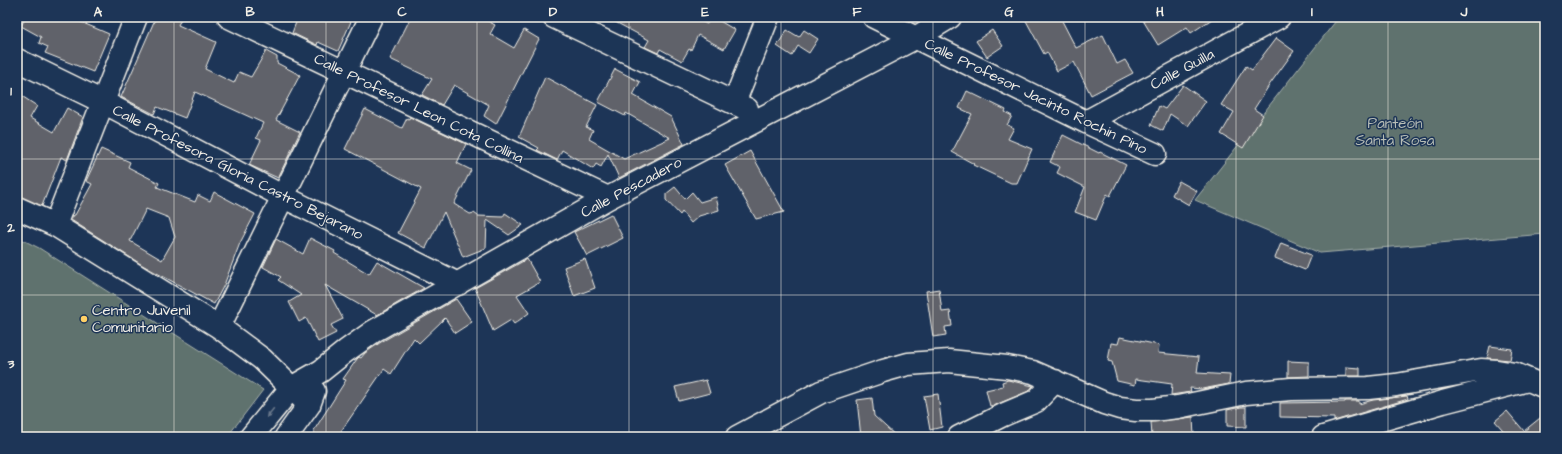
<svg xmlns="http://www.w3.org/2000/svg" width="1562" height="454" viewBox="0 0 1562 454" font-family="'Architects Daughter',sans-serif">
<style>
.green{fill:#5e726e;stroke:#a9b2ab}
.building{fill:#60626a;stroke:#f4f1e8;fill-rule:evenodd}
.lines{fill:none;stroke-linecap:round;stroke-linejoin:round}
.minor-casing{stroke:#f4f1e8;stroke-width:25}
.minor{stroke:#1d3557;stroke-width:22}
.oneway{fill:#68778a}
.grid{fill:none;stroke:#f4f1e8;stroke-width:1;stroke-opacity:0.55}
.poi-dot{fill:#ffd166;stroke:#1d3557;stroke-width:1.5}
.labels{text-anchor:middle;stroke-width:3;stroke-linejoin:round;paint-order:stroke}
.street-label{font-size:15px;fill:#f4f1e8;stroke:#1d3557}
.park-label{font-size:15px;fill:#b8beb7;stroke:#1d3557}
.poi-label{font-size:15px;fill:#f4f1e8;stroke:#1d3557;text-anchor:start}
.neatline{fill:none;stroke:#f4f1e8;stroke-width:1.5}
.grid-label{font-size:13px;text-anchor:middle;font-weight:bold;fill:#f4f1e8}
</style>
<rect width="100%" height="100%" fill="#1d3557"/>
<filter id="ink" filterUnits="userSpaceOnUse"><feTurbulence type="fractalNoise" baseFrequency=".025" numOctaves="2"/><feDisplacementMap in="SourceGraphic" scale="8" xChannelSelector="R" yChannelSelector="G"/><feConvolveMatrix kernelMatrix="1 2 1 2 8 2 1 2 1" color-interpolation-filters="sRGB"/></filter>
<g filter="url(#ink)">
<!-- green -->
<path class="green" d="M1339,17H1545V234L1320,253L1195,200Z
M17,237L39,248L263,390L227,437H17Z"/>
<!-- building -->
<path class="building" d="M26,17H69L109,34L93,72L45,53L48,47L39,43L41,37L21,26Z
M156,17H182L178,25L216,42L205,69L234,83L239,72L251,77L266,51L277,57V63L300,75L276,120L300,132L278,178L249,165L261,140L256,138L263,123L195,92L185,118L157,107L154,114L121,97Z
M298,17H353L338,51L318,42L317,45L292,33Z
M411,17H481L495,25L490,34L514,48L524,30L539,39L496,124L484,116L489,105L454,85L442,105L422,95L432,79L390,59Z
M606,17H692L707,24L711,17H713L735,30L724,49L698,35L691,50L689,49L682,61L660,49L658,53L645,47L649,40Z
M1024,17H1060L1076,48L1103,35L1117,64L1125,60L1133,73L1091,95L1074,62L1057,71L1047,52L1044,54Z
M1141,17H1215L1191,33L1187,27L1158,45Z
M787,30L799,37L804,30L818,39L809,53L798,46L792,56L777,46Z
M992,30L1003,46L987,57L976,41Z
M1276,38L1294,51L1270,84L1254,109L1263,115L1243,148L1221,134L1234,112L1221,105L1246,66L1252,70Z
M615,69L640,82L633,95L671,117L684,144L619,178L608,154L601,167L596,164L593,169L562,150L557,160L537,150L539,148L519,137L545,77L597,105L586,127L593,130L589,139L624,159L670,138L626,113L625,116L598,102Z
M1183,85L1206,101L1188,126L1170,114L1163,131L1151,125L1159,106L1165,109Z
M967,91L1006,110L1005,112L1012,116L1007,125L1014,128L1008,139L1032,149L1017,183H1011L973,165L974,164L952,152L972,114L959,108Z
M17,93L37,106L30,118L54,132L67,108L83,117L67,160L61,157L42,206L17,196Z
M365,109L402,128L407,118L409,119L410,117L466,144L457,163L471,170L454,204L470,214L474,213L478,216L503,217L505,213L523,225L509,235L487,220L486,248L463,257L444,212L426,248L398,233L421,189L345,149Z
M1063,135L1099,153L1100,152L1126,165L1110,196L1107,194L1096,220L1075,212L1085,187L1057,173L1060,167L1050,162Z
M101,149L130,162L128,167L159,183L157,187L195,202L198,195L210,201L214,192L255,214L240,243L224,285L214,304L142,265L71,220L74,215H75L92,184L86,181ZM146,209L169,218L175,237L162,260L130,241Z
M750,151L784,212L756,219L725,165Z
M1179,181L1197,191L1189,205L1172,195Z
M675,187L685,199L692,192L700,202L716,197L719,210L699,216L691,223L682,212L680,215L666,200V194Z
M611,214L623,238L587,256L574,232Z
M310,238L335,251L334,253L369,274L377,261L424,288L377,315L325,285L343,319L331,325L336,333L318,342L306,318L299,322L289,302L301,295L278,280L281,277L263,267L276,239L303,254Z
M1281,243L1311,255L1305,270L1275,258Z
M527,259L540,282L517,295L529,313L514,324L511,320L493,331L475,288Z
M585,259L595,288L574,296L564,267Z
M939,289L942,312L950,311L952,326L945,327L946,335L933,337L926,291Z
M456,299L472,322L455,333L445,318L419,343L414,338L391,374L384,369L337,437H320L313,432L346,380L343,379L357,359L359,357L361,358L365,353L381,342Z
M1120,337L1159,345L1158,353L1199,357L1197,373L1230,375L1229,384L1202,389L1190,388L1191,392L1171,395L1172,384L1136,379L1135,385L1117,381L1112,362L1108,361L1111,343L1118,344Z
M1490,346L1512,349L1510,360L1487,358Z
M1288,361L1309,362V376L1288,377Z
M1346,367L1360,368V376H1346Z
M706,380L710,393L679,401L675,387Z
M1008,380L1033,386L1029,391L995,405L990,406L986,390L1003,386L1002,382Z
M938,394L942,427L930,430L924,396Z
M1407,396L1408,399L1334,421V418L1280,417V403L1345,402V401H1359V404L1373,400Z
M872,398L874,416L897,437H861L857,400Z
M1241,407H1246V427L1227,426V410Z
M1507,411L1524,431L1545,414V437H1509L1495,421Z
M1193,417L1194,437H1152L1151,422Z"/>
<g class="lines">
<!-- minor casing -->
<g class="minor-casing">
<path id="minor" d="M229,17L608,198
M554,17L734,103
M874,17L1086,122L1155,154
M17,60L103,102L284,197L458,284
M747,109L734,103L768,17
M1086,122L1279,17
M17,208L55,225L219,327L262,359L309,405
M55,225L136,17
M219,327L371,17
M251,437L291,388L321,371L346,351L374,331L608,198L917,37L950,17
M286,437L309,405L314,391
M737,437L821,392L883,371L908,364L949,361L1007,367L1033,372L1104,403L1120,408L1136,410H1153L1178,407L1246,393L1291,389L1368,388L1396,385L1481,370L1497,371L1515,374L1545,387
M959,437L1003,415L1036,401L1055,381
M1323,437L1443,402L1528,380"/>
</g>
<!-- minor -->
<use href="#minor" class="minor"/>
</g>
<!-- one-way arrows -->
<defs><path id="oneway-solid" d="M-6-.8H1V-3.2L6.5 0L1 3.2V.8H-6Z"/></defs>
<use class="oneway" href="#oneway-solid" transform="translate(270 413) rotate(129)"/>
</g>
<!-- grid -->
<path class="grid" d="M174,17V437M326,17V437M477,17V437M629,17V437M781,17V437M933,17V437M1085,17V437M1236,17V437M1388,17V437M17,159H1545M17,295H1545"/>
<!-- markers -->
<circle class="poi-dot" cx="84" cy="319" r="4"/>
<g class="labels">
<!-- street labels -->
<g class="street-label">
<text transform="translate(1182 69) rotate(-28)" y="5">Calle Quilla</text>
<text transform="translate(1036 96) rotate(26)" y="5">Calle Profesor Jacinto Rochin Pino</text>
<text transform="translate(419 108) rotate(26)" y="5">Calle Profesor Leon Cota Collina</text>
<text transform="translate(238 172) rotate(27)" y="5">Calle Profesora Gloria Castro Bejarano</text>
<text transform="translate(631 187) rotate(-28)" y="5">Calle Pescadero</text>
</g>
<!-- park labels -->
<g class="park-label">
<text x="1395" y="128">Panteón<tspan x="1395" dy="17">Santa Rosa</tspan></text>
</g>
<!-- poi labels -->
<g class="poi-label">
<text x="92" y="315">Centro Juvenil<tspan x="92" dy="17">Comunitario</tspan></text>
</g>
</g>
<!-- margin -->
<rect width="1562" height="454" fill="none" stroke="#1d3557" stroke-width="44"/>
<rect x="22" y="22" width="1518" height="410" class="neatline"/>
<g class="grid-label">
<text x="98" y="16">A</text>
<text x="250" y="16">B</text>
<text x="402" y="16">C</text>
<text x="553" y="16">D</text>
<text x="705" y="16">E</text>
<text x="857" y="16">F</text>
<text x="1009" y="16">G</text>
<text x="1160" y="16">H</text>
<text x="1312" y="16">I</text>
<text x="1464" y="16">J</text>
<text x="11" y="95">1</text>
<text x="11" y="232">2</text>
<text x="11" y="368">3</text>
</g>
</svg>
